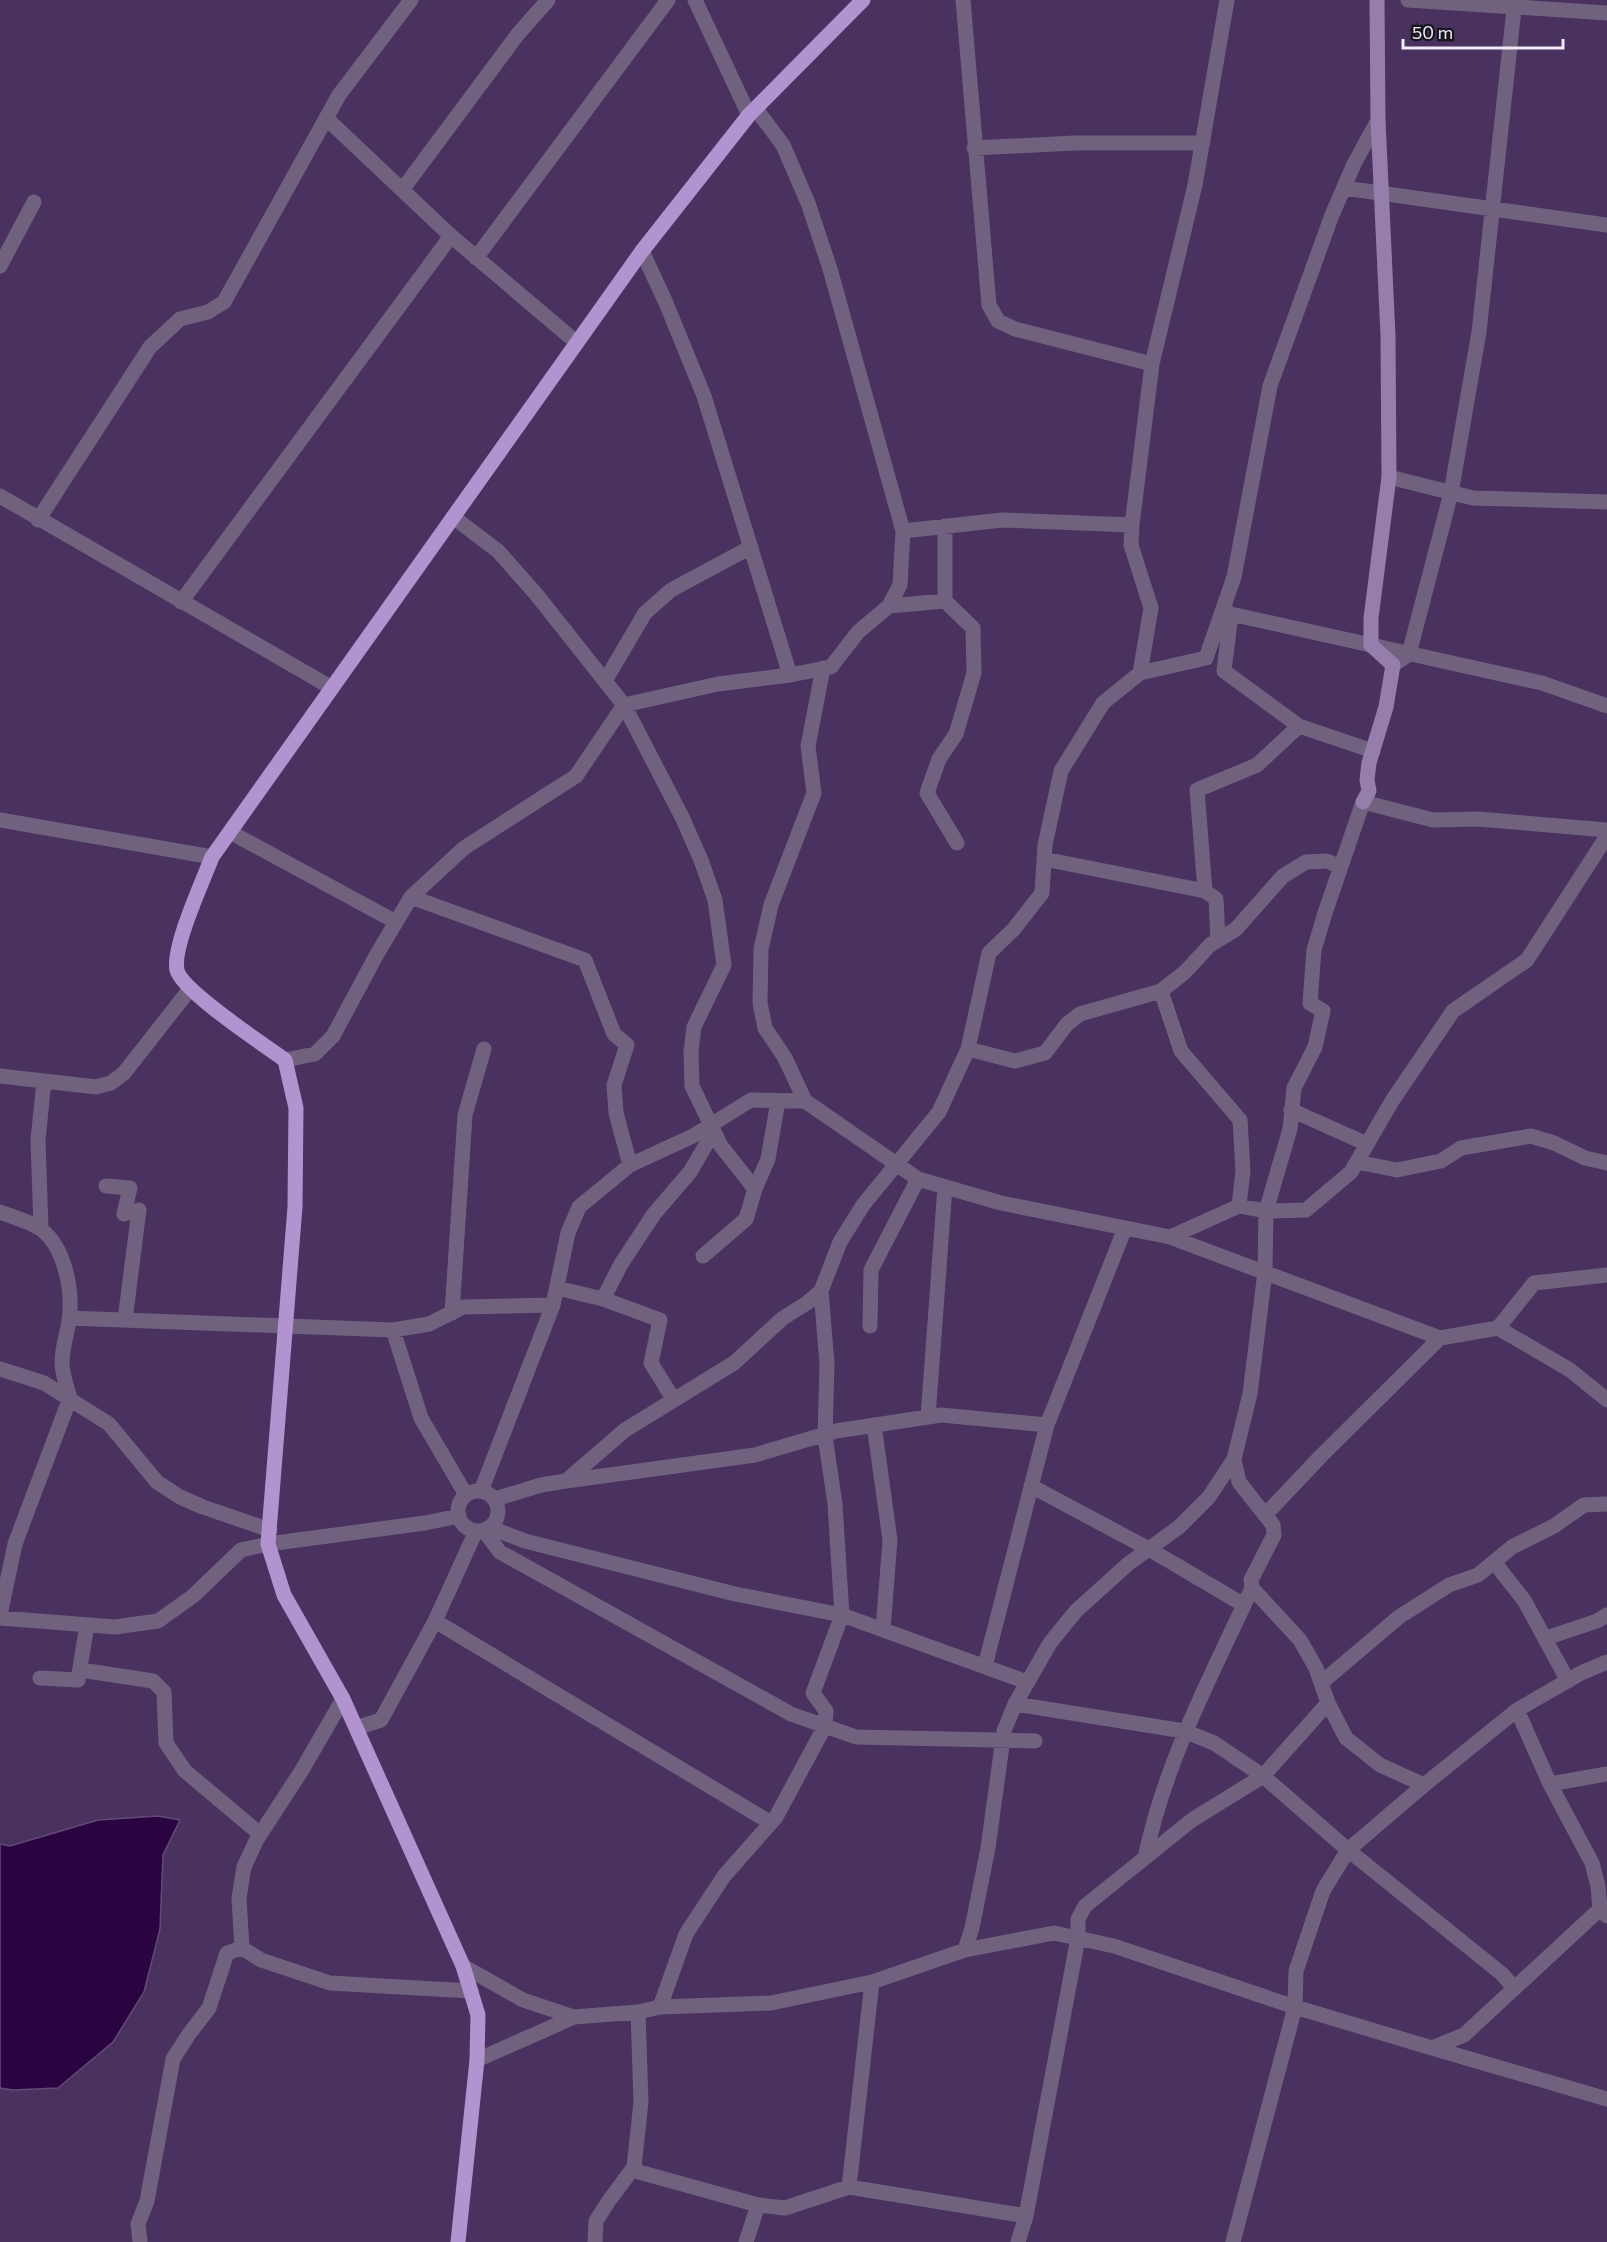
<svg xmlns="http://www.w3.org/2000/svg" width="1607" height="2242" viewBox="0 0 1607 2242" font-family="Commissioner,sans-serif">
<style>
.green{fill:#49325f}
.water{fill:#290441;stroke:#644977;stroke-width:1.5}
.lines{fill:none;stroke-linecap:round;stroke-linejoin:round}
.street{stroke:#70627f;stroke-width:15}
.secondary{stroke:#957eac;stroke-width:15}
.primary{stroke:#b194cf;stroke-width:15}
</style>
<rect width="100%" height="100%" fill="#322a3b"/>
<!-- green -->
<path class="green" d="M0,0H1607V2242H0Z"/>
<!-- water -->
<path class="water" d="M158,1816L180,1820L163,1855L160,1929L144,1992L113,2042L58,2088L13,2090L0,2088V1844L10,1846L98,1820Z"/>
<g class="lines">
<!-- street -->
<path class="street" d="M695,0L749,115
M963,0L989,305L998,321L1015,329L1152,364
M1408,0L1607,13
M326,118L451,236L576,342
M974,148L1075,143H1203
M1344,188L1607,225
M402,190L518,34L548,0
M642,251L666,303L704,396L790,675
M476,258L668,0
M0,266L34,202
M1389,477L1473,498L1607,502
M0,496L332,688
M38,520L150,347L180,319L208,312L224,302L339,95L411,0
M903,531L1002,520L1132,525
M945,601V526
M181,602L451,236
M889,606L945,601L973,628L974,673L956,734L939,759L927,793L957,843
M1224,610L1231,614L1542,683L1607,706
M1231,614L1224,671L1299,726L1373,751
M1393,665L1409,654L1451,493L1479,332L1515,0
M823,668L808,746L814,793L771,905L761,949L760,1003L765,1028L785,1058L805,1101L918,1179L1001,1203L1170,1237L1440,1338L1498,1328L1570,1370L1607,1400
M1140,673L1151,608L1131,545L1132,525L1152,364L1195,185L1227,0
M605,681L645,613L671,590L751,547
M0,820L212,857
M230,832L396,922
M1044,859L1205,891
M411,897L585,960L614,1034L627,1045L614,1085L616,1113L630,1165
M1218,940L1216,899L1205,891L1197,790L1257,765L1299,726
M1161,991L1181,1051L1240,1120L1243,1171L1239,1206
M968,1049L1015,1061L1045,1053L1067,1024L1080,1014L1161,991L1185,972L1210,945L1236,929L1283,876L1306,862L1327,861L1340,867
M285,1060L315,1054L333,1036L377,954L411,897L464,848L576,776L624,705L536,594L498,551L453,517
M0,1076L96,1087L111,1083L124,1073L190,989
M1291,1110L1367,1144
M1357,1162L1397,1170L1441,1161L1461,1148L1531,1136L1554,1143L1585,1158L1607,1163
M106,1186L130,1188L124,1214L139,1210L125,1320
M755,1189L721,1146L692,1086L691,1052L694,1027L724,965L715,900L701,860L682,817L624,705L718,684L790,675L831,667L858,632L889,606L900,585L903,531L830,269L808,203L783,145L756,109
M0,1212C13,1217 32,1222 42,1230C66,1249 73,1293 69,1321C67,1334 62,1348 62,1362C62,1375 67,1387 70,1398L15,1544L0,1615
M41,1229L38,1140L44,1081
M1170,1237L1239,1206L1266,1211L1290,1129L1294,1088L1315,1047L1323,1011L1310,1003L1314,950L1325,913L1363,802L1433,820L1478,819L1607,830
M703,1256L746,1219L755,1189L768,1159L778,1101
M557,1288L603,1299L660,1320L651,1363L674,1400
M603,1299L621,1264L654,1214L690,1172L714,1131
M452,1313L465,1115L484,1049
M69,1318L393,1330L429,1324L463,1307L553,1305
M870,1326L871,1270L918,1179
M1498,1328L1534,1283L1607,1275
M393,1330L421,1418L466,1495
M0,1369L44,1383L109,1424L157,1482L180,1497L203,1507L270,1530
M928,1417L945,1187
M874,1425L890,1540L883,1630
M1234,1459L1239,1482L1273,1525L1274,1535L1251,1580L1252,1588L1300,1640L1316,1668L1328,1703L1346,1738L1380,1765L1424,1785
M566,1481L755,1455L836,1431L941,1415L1047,1425
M1031,1486L1149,1549L1244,1605
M458 1511a20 20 0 1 1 40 0a20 20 0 1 1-40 0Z
M481,1491L553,1305L568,1233L579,1207L630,1165L693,1136L751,1100L805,1101
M495,1499L541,1485L566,1481L625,1430L734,1363L783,1318L807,1303L821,1291
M1266,1514L1321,1456L1440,1338
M491,1528L525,1541L735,1594L842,1615L835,1504L825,1436L827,1364L821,1291L840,1242L863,1205L939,1112L968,1049L989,953L1013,930L1042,893L1045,845L1061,771L1103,703L1140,673L1206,658L1234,577L1270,386L1332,215L1354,164L1378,120
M484,1531L500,1552L791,1714L856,1737L1035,1741
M1494,1562L1524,1600L1568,1681
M0,1618L115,1627L158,1621L193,1596L241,1550L268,1544L425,1523L459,1516
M435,1621L771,1823
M1546,1638L1597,1621L1607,1615
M985,1666L1047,1425L1125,1228
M81,1670L153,1681L164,1692L166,1743L185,1771L260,1834
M40,1678L78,1680L87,1625
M1321,1683L1399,1617L1449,1585L1478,1575L1512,1547L1554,1526L1584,1505L1607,1504
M1015,1704L1184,1731L1214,1743L1263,1776L1348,1850L1502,1974L1514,1988
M1517,1710L1550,1784L1592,1863L1598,1886L1600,1909L1607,1916
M356,1728L381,1720L435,1621L476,1531
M1550,1784L1607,1774
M1145,1858C1165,1762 1211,1676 1252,1588
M242,1948L261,1960L330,1983L471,1991
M965,1950L972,1928L988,1848L1004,1731L1015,1704L1050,1643L1076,1611L1128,1564L1179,1527L1209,1497L1234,1459L1250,1394L1265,1272L1266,1211L1306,1210L1351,1172L1392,1101L1453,1011L1527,960L1607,836
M463,1966L523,2000L574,2017
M660,2007L686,1934L724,1876L776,1817L825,1726L826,1711L813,1693L842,1615L1027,1682
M638,2012L641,2102L634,2167L639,2172L758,2205L785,2208L849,2187L1026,2216
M1432,2048L1607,2099
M477,2060L574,2017L638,2012L660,2007L771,2003L872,1982L965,1950L1054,1933L1114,1946L1295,2007L1432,2048L1464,2035L1600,1909L1607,1908
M849,2187L872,1982
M140,2242L138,2224L147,2201L173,2059L189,2034L209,2008L227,1953L242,1948L239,1898L244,1867L256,1841L302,1770L343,1699
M595,2242L596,2221L608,2202L634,2167
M746,2242L758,2205
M1018,2242L1026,2216L1078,1938V1919L1085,1906L1192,1820L1263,1776L1328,1703
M1233,2242L1295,2007L1296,1971L1323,1891L1348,1850L1424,1785L1517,1710L1581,1673L1607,1662"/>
<!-- secondary -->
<path class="secondary" d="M1363,802L1369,791L1367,780L1369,763L1386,707L1393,665L1371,645V618L1389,477L1388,336L1378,120L1377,0"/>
<!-- primary -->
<path class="primary" d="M458,2242L477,2060L478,2015L463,1966L343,1699L284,1595L268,1544L295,1207L296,1108L285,1060C264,1045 181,990 177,970C172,947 203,881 212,857L642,251L749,115L863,0"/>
</g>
<!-- scale -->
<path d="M1403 39v9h160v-9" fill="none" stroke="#efeaf5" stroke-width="3"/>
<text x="1412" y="39" font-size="18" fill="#efeaf5" stroke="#18151c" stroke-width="4.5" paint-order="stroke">50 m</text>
</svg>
